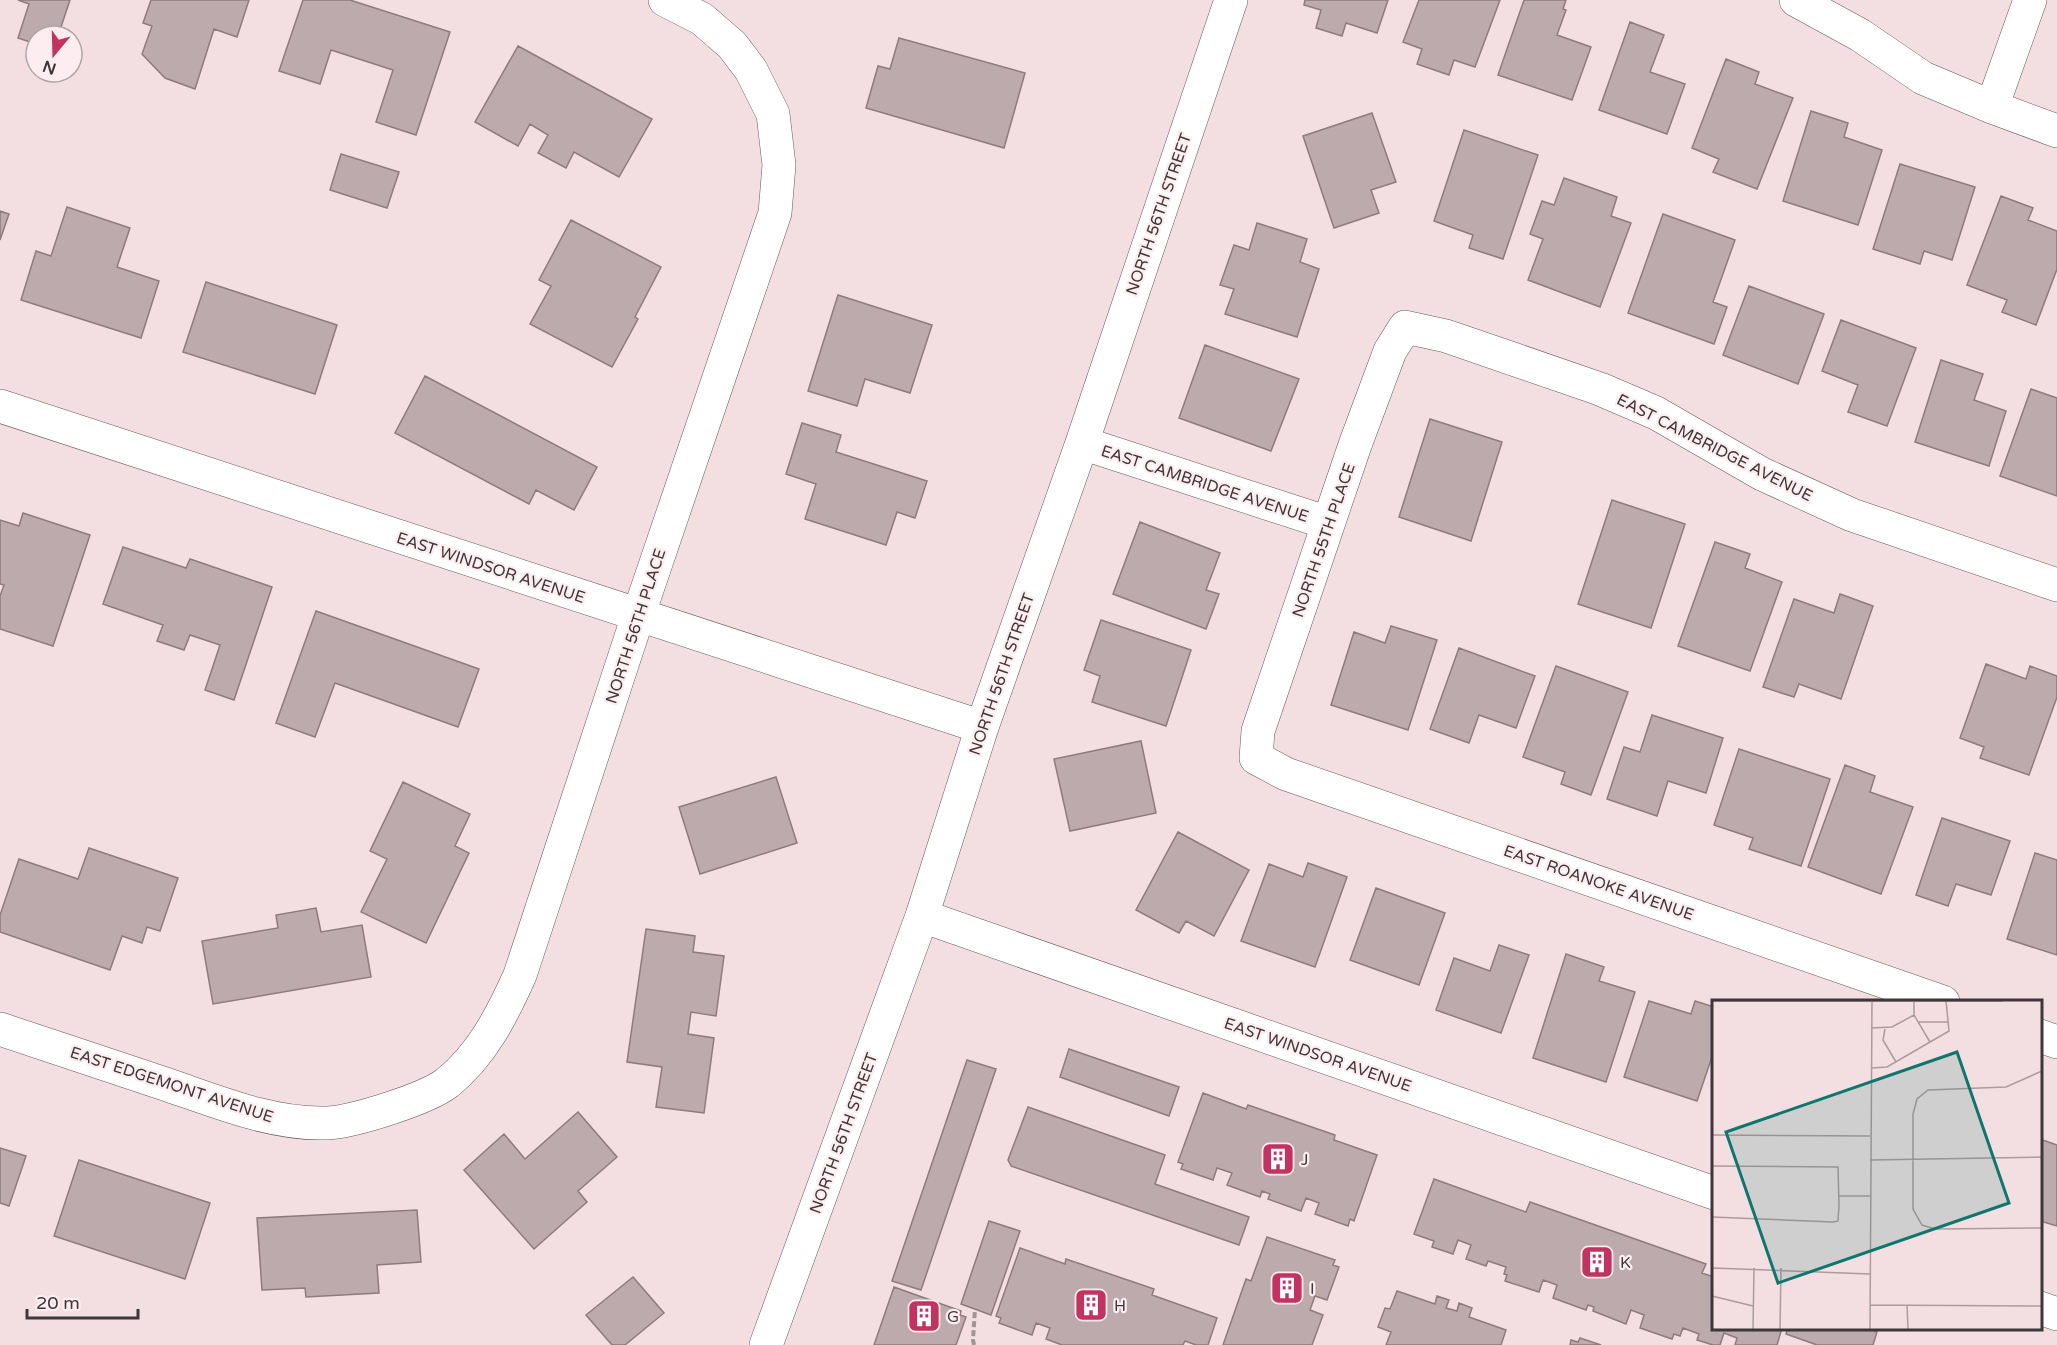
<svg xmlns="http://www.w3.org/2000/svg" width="2057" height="1345" viewBox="0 0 2057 1345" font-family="'Varela Round',sans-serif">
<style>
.building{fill:#bdaaad;stroke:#8d7b7e;stroke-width:1.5}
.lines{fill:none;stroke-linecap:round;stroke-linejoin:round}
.minor-casing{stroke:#69585b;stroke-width:34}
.path{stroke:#a29395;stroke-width:4;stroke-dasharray:6 3;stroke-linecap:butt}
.minor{stroke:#fff;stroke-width:33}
.labels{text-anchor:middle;stroke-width:4.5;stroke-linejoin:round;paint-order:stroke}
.street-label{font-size:16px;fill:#3e3638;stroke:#fdedf0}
.poi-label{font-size:16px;fill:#3e3638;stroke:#fdedf0;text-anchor:start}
.inset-road{fill:none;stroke:#ab9b9e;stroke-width:1.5}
.view{fill:#0f766e;fill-opacity:0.15;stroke:#0f766e;stroke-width:3}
.inset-edge{fill:none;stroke:#3e3638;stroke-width:3}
</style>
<rect width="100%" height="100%" fill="#f3dfe2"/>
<!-- building -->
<path class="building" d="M18,0H70L58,36H36V44L18,38L29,4Z
M151,0H249L237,37L214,29L195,89L165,78L142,54L152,26L143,23Z
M303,0H350L450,32L416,135L376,122L393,70L331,50L320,84L279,71Z
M1305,0H1388L1377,33L1346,23L1342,36L1316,28L1321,10L1304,5Z
M1419,0H1500L1475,67L1454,60L1449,75L1417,64L1422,49L1403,42Z
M1524,0H1566L1563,9L1566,10L1557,35L1591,47L1572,100L1498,75Z
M1630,22L1664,35L1650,72L1685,84L1667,134L1599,110Z
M899,38L1025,73L1004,148L866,108L878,66L890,69Z
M518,46L652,119L619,177L574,152L566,168L538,153L548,135L530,124L518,146L475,122Z
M1726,59L1759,72L1755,84L1793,98L1757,189L1713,172L1719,159L1692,148Z
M1811,111L1848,123L1844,137L1882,150L1858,225L1783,201Z
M1372,113L1396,182L1371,190L1379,213L1334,228L1303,136Z
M1464,130L1538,155L1503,259L1469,248L1473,235L1434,221Z
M341,154L399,172L387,208L330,190Z
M1900,164L1975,187L1952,260L1924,251L1920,264L1873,249Z
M1564,178L1617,197L1611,216L1631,223L1600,307L1528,280L1543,239L1530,234L1542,201L1554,205Z
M2001,196L2033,208L2028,220L2057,231V269L2036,325L2002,312L2007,300L1967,285Z
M67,207L130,228L117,267L159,281L141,338L21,300L36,251L51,256Z
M0,211L9,214L0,240Z
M1663,214L1735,240L1713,302L1727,307L1714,344L1628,313Z
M571,220L661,267L635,317L638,319L612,367L530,324L551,286L539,280Z
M1257,223L1307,239L1300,262L1319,269L1297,337L1225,314L1234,289L1220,285L1234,245L1249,250Z
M206,282L337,325L315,394L183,352Z
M1749,286L1824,314L1798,384L1723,355Z
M838,295L932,325L910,393L865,379L857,406L808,391Z
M1841,320L1916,348L1887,426L1848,412L1858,385L1822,371Z
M1205,345L1299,379L1271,451L1179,418Z
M1941,360L1983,374L1974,400L2006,411L1989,466L1915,442Z
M425,376L597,467L574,510L536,490L529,504L395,433Z
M2031,389L2057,398V496L2000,476Z
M1430,419L1502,442L1471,541L1399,517Z
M802,423L841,435L836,452L927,481L915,518L897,512L886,545L805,519L816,484L786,474Z
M1612,500L1685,524L1651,628L1578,604Z
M23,513L90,535L53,646L0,629V596L4,585L0,584V520L19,526Z
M1140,522L1220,553L1206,590L1219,594L1206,629L1113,594Z
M1715,542L1750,554L1745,568L1782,582L1750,671L1678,646Z
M123,547L186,568L190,559L272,587L234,700L205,690L220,645L190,635L184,650L157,641L163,625L103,604Z
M1840,594L1873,606L1841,699L1799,684L1794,697L1763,687L1794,599L1834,613Z
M316,611L479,669L458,727L335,683L315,737L276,723Z
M1101,620L1191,650L1166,726L1092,702L1100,676L1084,670Z
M1391,626L1437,640L1408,730L1331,705L1354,632L1385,643Z
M1459,648L1535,676L1516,728L1479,715L1469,743L1430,729Z
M1986,664L2026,679L2030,666L2057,676V697L2029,775L1980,758L1984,747L1960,738Z
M1556,666L1628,692L1591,795L1561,784L1565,772L1523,757Z
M1652,715L1723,738L1706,793L1668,781L1657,816L1607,799L1624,747L1640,752Z
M1141,741L1156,813L1070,831L1054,759Z
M1739,749L1830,779L1801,866L1749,849L1753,838L1714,825Z
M1845,765L1875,776L1870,792L1913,807L1881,894L1808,867Z
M776,777L797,843L700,874L679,807Z
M403,782L470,814L455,846L469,853L426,943L361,912L387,859L370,851Z
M1942,818L2010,841L1991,895L1956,884L1948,906L1916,895Z
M1178,832L1249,870L1214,936L1186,921L1179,933L1136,910Z
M89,848L178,878L160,931L147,927L142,943L122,936L110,970L0,932V915L19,859L78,879Z
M2035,853L2057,860V955L2007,939Z
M1308,863L1347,877L1315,967L1241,941L1269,864L1303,877Z
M1376,888L1445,913L1419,985L1350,960Z
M316,908L321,932L362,925L371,977L213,1004L202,941L278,928L276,915Z
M646,929L695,936L693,952L724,956L716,1016L691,1012L688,1034L714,1038L704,1113L656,1107L662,1067L627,1062Z
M1499,945L1529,955L1501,1033L1436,1010L1454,958L1490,971Z
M1566,954L1604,967L1599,981L1635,992L1606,1082L1533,1058Z
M1649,1001L1691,1014L1695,1001L1714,1007V1051L1697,1101L1624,1077Z
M1069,1049L1179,1087L1169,1116L1060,1077Z
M967,1060L996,1069L921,1290L892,1281Z
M1203,1093L1246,1109L1248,1105L1335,1135L1334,1140L1377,1155L1354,1221L1350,1219L1348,1226L1315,1214L1319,1203L1306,1198L1301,1211L1268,1199L1270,1194L1262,1191L1260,1197L1227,1185L1232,1173L1217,1168L1213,1180L1181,1169L1183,1164L1178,1162Z
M1028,1107L1165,1155L1155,1184L1249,1217L1239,1245L1011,1166L1008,1160Z
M578,1112L617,1157L578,1191L587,1202L534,1249L464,1170L504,1134L525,1159Z
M2040,1139L2057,1145V1226L2040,1221Z
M0,1148L26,1156L9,1206L0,1203Z
M79,1160L210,1203L185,1279L54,1236Z
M1434,1179L1526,1212L1530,1202L1706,1264L1702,1273L1714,1277V1328H1782L1777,1345H1735L1737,1338L1724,1333L1720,1345H1713L1697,1340L1699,1334L1683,1328L1680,1336L1674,1334L1672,1339L1640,1328L1644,1315L1631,1310L1626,1324L1593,1311L1594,1307L1588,1305L1586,1310L1553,1298L1557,1285L1543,1280L1539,1292L1505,1281L1507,1275L1504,1274L1506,1267L1488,1261L1486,1266L1466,1259L1471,1245L1458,1240L1453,1254L1432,1247L1434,1241L1414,1234Z
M417,1210L421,1262L377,1265L379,1293L306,1297L305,1288L262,1290L257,1218Z
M989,1221L1020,1231L991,1315L961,1304Z
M1267,1237L1335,1260L1333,1265L1339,1267L1327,1300L1315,1296L1310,1310L1323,1315L1312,1345H1223L1246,1279L1251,1281Z
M1020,1248L1065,1264L1066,1259L1154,1289L1152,1295L1217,1318L1208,1345H1196L1185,1341L1183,1345H1062L1046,1339L1050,1328L1036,1323L1032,1335L999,1323L1001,1318L996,1316Z
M633,1277L664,1313L625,1345H612L586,1315Z
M894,1287L961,1311L960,1315L966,1317L956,1345H874Z
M1397,1291L1435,1304L1437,1296L1449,1300L1446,1308L1457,1311L1459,1303L1472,1308L1469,1317L1506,1330L1501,1345H1386L1391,1332L1378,1327L1385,1308L1390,1309Z
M1788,1328H1868L1877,1332L1873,1345H1817L1786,1334Z
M1580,1338L1601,1345H1570L1571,1340L1578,1342Z"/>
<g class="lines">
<!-- minor casing -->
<g class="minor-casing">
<path id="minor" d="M1796,0L1860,35L1923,78L1992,107L2057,131
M1992,107L2030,0
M0,406L982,727
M1082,443L1328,523
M922,916L1714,1193
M1943,1002L1286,774L1256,758L1258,731L1355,445L1390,351L1405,327L1446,336L1600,389L1656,413L1762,474L1852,515L2057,585
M0,1029C56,1048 112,1066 168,1085C218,1102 273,1125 327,1123C353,1122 426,1099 447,1083C482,1055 502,1015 520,975L638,616L775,213L779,165L773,114L751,70L732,45L702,19L665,0
M2040,1036L2057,1042
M2040,1308L2057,1314
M766,1345L922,916L982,727L1082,443L1231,0"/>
</g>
<!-- path -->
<path class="path" d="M974,1345L973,1340L975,1309"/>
<!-- minor -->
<use href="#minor" class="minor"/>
</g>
<!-- icons -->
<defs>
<g id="building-square" transform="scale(1.725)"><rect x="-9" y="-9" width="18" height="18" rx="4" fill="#c23361" stroke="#fdedf0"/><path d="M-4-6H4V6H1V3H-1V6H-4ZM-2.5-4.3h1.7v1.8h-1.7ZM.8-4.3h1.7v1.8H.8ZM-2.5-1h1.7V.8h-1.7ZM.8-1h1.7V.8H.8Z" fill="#fff"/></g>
</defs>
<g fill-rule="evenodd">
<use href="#building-square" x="1278" y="1159"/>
<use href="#building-square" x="1597" y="1262"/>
<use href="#building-square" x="1287" y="1288"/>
<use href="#building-square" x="1091" y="1305"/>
<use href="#building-square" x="924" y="1316"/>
</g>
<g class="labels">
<!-- street labels -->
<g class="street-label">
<text transform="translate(1158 214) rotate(-71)" y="6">NORTH 56TH STREET</text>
<text transform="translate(1715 447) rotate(27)" y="6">EAST CAMBRIDGE AVENUE</text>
<text transform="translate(1205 483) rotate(18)" y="6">EAST CAMBRIDGE AVENUE</text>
<text transform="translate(1323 540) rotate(-71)" y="6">NORTH 55TH PLACE</text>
<text transform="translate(491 567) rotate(18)" y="6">EAST WINDSOR AVENUE</text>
<text transform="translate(635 626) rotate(-72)" y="6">NORTH 56TH PLACE</text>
<text transform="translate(1001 674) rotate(-71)" y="6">NORTH 56TH STREET</text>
<text transform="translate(1599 882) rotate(19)" y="6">EAST ROANOKE AVENUE</text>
<text transform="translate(1318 1054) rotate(19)" y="6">EAST WINDSOR AVENUE</text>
<text transform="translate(172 1084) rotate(18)" y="6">EAST EDGEMONT AVENUE</text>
<text transform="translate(843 1133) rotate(-70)" y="6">NORTH 56TH STREET</text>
</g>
<!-- poi labels -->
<g class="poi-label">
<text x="1301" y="1165">J</text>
<text x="1620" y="1268">K</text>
<text x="1310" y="1294">I</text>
<text x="1114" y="1311">H</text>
<text x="947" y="1322">G</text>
</g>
</g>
<!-- overview -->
<g transform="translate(1712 1000)">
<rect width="330" height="330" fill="#f3dfe2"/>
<path class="inset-road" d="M0,1H291M202,2V15L218,42M206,22H237M159,28L180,27L202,15M173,29L171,40L184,62M159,68L175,67L237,31L234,1M330,71L294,87L216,90L205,99L201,114V209L210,225L223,229L330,228M0,135L158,136M158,160L330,157M0,166L126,167L127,206L126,221L121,222L0,217M127,196H158M0,268L158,274M0,296L41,306M158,305L330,306M195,305L196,329M41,329L42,268M68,329L69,268M158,329L160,2"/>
<path class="view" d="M245,52L297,203L66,283L14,132Z"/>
<rect width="330" height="330" class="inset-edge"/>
</g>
<!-- north arrow -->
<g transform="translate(54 54) rotate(199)"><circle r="28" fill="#fdedf0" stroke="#b1a4a6" stroke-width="1.5"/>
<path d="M0-4.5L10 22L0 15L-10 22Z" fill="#c23361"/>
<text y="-9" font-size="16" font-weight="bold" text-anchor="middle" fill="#3e3638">N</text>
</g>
<!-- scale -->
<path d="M27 1309v9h111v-9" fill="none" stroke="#3e3638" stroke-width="3"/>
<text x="36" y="1309" font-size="18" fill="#3e3638" stroke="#fdedf0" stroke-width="4.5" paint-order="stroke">20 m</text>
</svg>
